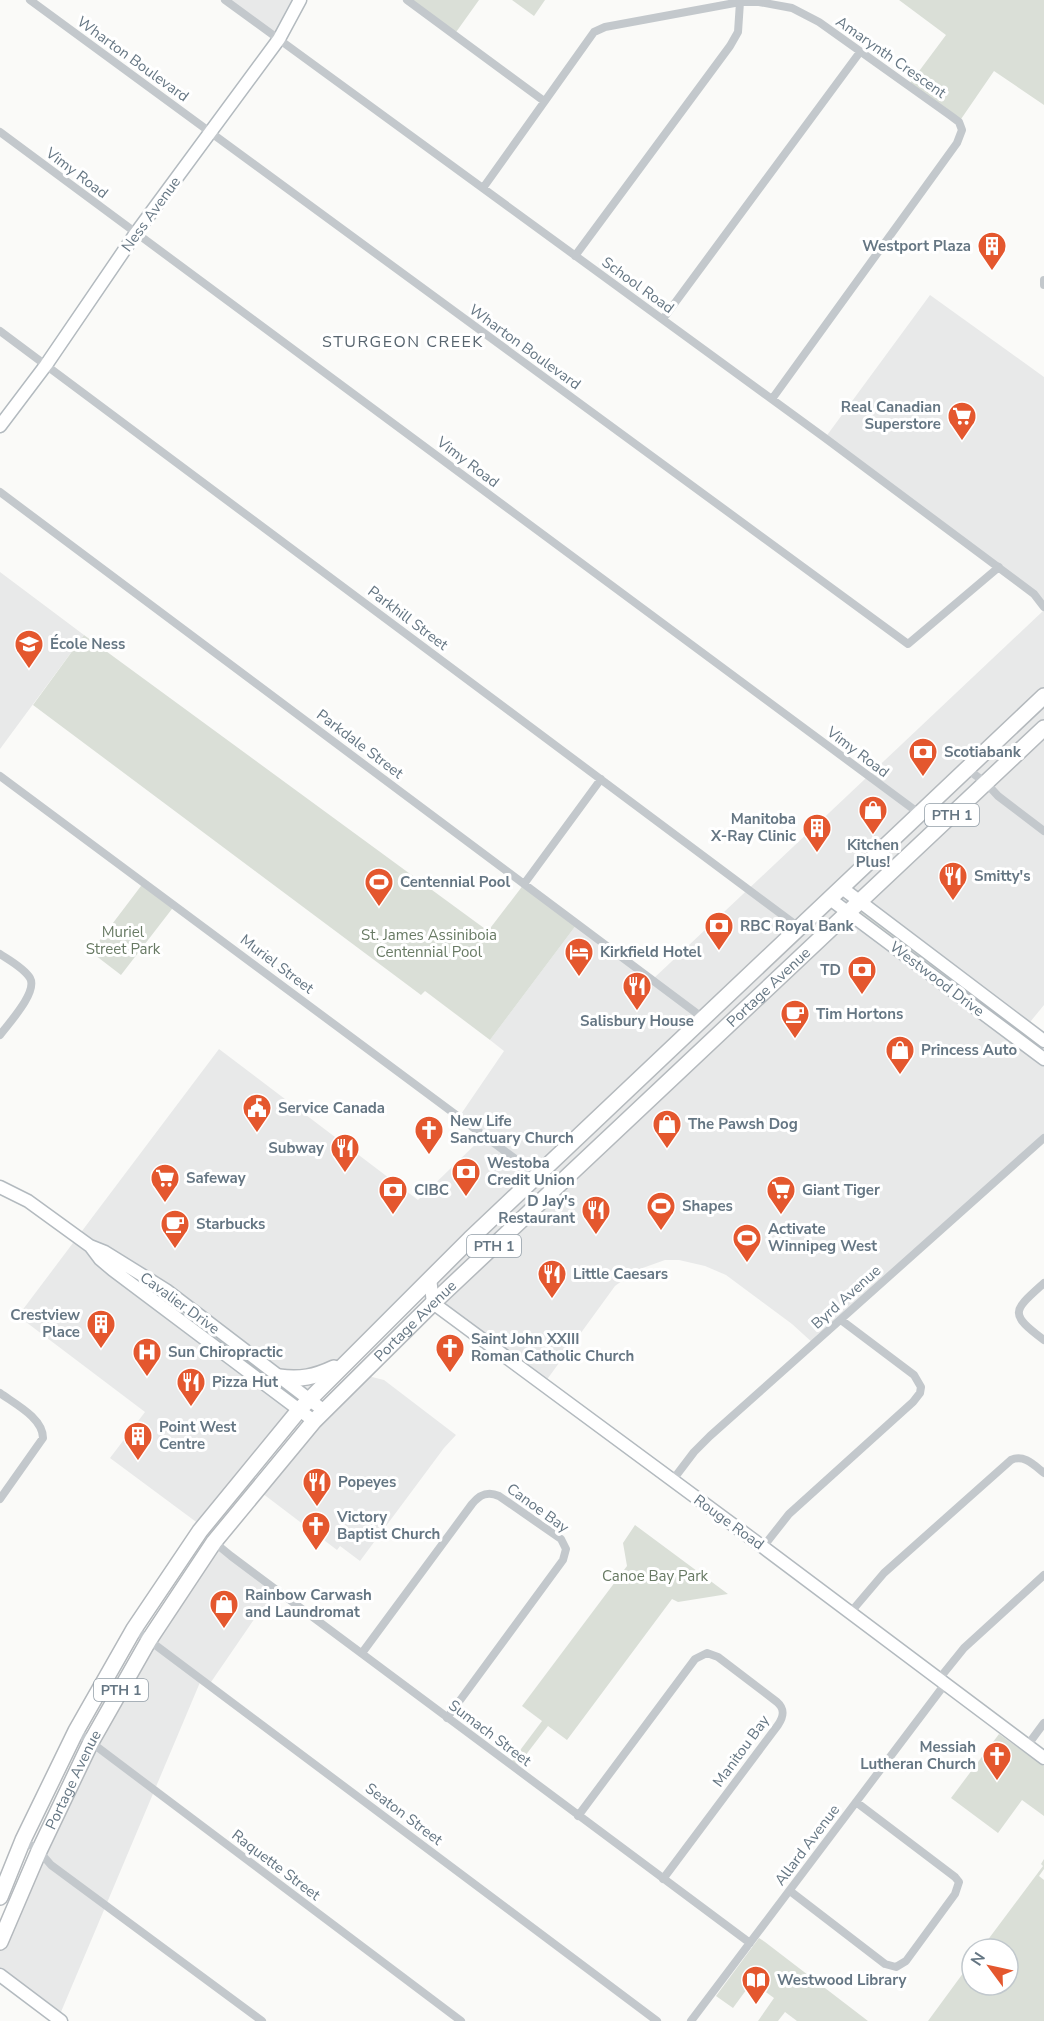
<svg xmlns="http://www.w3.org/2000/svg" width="1044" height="2021" viewBox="0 0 1044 2021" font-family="'Nunito Sans',sans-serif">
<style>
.built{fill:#e8e9e9}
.green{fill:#dadfd7}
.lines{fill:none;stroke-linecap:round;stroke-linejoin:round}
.secondary-casing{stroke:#b3babf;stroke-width:15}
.highway-casing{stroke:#b4b9bd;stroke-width:18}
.street{stroke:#c3c8cc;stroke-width:8}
.secondary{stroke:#fff;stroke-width:12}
.highway{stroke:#fff;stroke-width:15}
.labels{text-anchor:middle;stroke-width:6;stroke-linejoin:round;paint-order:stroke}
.shield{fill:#fff;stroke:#939fa8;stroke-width:1.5}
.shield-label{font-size:14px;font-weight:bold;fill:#657683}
.street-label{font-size:15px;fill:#657683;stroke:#fff}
.poi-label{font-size:15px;font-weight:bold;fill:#657683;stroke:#fff;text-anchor:start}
.park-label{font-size:15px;fill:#687a64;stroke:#fff}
.neighbourhood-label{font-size:16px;letter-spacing:1.5px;fill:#57646e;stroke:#fff}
</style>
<rect width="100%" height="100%" fill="#fafaf8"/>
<!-- built -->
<path class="built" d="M225,0H300L279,39Z
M930,295L1044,377V607L1034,594L825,438Z
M0,572L84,635L0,749Z
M1044,610V1005L1026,1027L859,902L1044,1059V1138L814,1344L792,1324L726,1275L705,1266L679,1260H665L637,1270L615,1286L543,1385L433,1303L430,1279L410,1297L203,1527L110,1458L145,1412L18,1316L219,1049L418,1200L484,1136L459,1117L504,1051L490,1040L577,924L653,979Z
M360,1374L384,1380L456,1435L444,1448L360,1561L340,1546L337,1550L258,1490Z
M214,1542L279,1592L257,1615L209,1685L201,1680L58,2019L0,1975V1942L91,1742Z"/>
<!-- green -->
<path class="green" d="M407,0H479L454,35Z
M512,0H545L534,16Z
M899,0H1044V105L994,71L959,122L908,86L946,35Z
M84,635L488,931L524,884L577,924L490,1040L425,991L421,995L33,705Z
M144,882L175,905L121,975L91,952Z
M859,902L1020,1023L1011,1035L848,913Z
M635,1525L728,1594L678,1602L672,1599L567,1740L548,1726L515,1769L509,1765L542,1721L522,1706L627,1566L623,1543Z
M999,1734L1044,1766V1816L1022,1800L998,1833L951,1798Z
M1044,1859V1869L1039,1876L1044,1880V2021H928L972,1961V1985H1008V1949H981L1043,1866L1041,1864Z
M759,1938L765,1942L868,2021H797L785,2012L778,2021H758L774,1998L752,1982L733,2008L716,1996Z"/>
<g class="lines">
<!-- secondary casing -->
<g class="secondary-casing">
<path id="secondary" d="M0,426L46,365L136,233L279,39L300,0
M842,888L1044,1041
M830,899L1044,1059
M0,1187L28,1201L90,1246L105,1252L166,1290L323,1410
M91,1247L100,1259L113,1270L314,1421
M430,1278L433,1303L763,1547L1044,1758
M0,1975L61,2021"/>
</g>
<!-- highway casing -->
<g class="highway-casing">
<g id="highway">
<path d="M279,1377C300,1380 315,1377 334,1368"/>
<path d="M0,1897L23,1840L76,1731L134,1629L200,1531L300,1409L470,1239L1044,696"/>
<path id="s1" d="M0,1942L39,1851L91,1742L149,1640L214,1542L314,1421L433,1303L1044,728"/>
</g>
</g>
<!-- street -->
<path class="street" d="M30,0L908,644L999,567
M225,0L825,438L1034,594L1044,607
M407,0L544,101
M0,132L920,814
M483,188L594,32L605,27L740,2H759L792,8L819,22L951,116L959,122L962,130L957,143L772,399
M575,256L730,46L738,32L740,2
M1044,280V285
M663,319L860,52
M0,331L800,928
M0,492L703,1018
M967,769L986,783L998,796L1044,831
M0,776L537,1175
M524,884L601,779
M0,954C9,960 24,968 30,978C38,992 9,1023 0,1035
M1044,1283C1013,1311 1008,1313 1044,1340
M0,1393C15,1404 43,1418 43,1438L0,1499
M672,1481L694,1452L710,1436L1044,1138
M214,1542L231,1556L750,1943
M763,1547L789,1514L913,1402L920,1393L921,1387L914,1375L841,1320
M850,1613L884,1573L1011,1460C1024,1454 1034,1465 1044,1473
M134,1629L657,2021
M362,1653L472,1504C480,1494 488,1491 499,1496L561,1539L566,1549L563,1560L447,1718
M939,1679L964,1648L1044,1575
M76,1731L461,2021
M1027,1746L1044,1723
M578,1816L695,1659L707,1653L718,1657L777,1702C785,1709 784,1716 778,1725L663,1879
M23,1840L39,1851L51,1865L262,2021
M790,1891L885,1964L896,1967L906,1961L955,1894L959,1882L955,1877L856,1802
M691,2021L945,1684"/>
<!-- secondary -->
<use href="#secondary" class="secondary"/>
<!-- highway -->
<use href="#highway" class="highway"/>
</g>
<!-- icons -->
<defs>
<g id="building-pin" transform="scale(1.5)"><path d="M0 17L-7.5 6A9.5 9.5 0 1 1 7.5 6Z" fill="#e4572e" stroke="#fff"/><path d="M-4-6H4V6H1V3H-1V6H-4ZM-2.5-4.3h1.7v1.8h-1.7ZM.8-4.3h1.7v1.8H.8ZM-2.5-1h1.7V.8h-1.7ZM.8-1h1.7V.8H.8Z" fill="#fff"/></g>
<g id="supermarket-pin" transform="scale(1.5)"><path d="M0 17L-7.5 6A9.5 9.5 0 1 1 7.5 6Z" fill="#e4572e" stroke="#fff"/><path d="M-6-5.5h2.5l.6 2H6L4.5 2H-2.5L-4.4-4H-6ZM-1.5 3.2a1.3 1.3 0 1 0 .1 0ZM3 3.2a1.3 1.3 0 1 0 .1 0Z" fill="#fff"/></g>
<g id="school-pin" transform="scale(1.5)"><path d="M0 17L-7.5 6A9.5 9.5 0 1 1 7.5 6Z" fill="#e4572e" stroke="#fff"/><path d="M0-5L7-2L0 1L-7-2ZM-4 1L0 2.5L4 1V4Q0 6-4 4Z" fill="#fff"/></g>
<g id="bank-pin" transform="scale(1.5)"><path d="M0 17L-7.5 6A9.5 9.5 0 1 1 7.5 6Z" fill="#e4572e" stroke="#fff"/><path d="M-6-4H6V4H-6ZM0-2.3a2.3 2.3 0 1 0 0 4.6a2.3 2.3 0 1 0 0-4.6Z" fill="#fff"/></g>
<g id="shop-pin" transform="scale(1.5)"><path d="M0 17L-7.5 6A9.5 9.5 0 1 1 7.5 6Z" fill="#e4572e" stroke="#fff"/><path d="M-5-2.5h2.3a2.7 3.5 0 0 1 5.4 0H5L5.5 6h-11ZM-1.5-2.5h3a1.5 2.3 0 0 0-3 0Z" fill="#fff"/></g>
<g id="restaurant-pin" transform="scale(1.5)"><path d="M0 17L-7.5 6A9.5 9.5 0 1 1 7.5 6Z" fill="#e4572e" stroke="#fff"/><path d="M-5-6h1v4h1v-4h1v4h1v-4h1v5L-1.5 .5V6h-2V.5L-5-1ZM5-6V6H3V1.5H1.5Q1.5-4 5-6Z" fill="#fff"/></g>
<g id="stadium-pin" transform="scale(1.5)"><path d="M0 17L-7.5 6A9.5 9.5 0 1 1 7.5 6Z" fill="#e4572e" stroke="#fff"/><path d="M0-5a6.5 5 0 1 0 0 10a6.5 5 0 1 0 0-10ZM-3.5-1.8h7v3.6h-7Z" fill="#fff"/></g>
<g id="hotel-pin" transform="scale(1.5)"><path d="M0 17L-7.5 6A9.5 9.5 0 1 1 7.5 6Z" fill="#e4572e" stroke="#fff"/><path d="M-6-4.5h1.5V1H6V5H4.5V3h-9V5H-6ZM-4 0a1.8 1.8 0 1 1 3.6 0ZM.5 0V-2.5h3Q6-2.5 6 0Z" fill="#fff"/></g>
<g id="cafe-pin" transform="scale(1.5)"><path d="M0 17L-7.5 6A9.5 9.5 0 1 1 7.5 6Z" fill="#e4572e" stroke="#fff"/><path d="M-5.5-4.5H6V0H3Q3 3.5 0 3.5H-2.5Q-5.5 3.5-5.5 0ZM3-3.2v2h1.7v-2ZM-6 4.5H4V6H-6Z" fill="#fff"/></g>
<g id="civic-pin" transform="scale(1.5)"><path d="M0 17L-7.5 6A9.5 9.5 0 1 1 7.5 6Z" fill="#e4572e" stroke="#fff"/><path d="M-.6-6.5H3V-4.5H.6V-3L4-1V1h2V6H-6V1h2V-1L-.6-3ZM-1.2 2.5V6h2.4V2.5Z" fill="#fff"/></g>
<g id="church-pin" transform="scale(1.5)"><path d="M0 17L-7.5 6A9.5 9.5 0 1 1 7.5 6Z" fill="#e4572e" stroke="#fff"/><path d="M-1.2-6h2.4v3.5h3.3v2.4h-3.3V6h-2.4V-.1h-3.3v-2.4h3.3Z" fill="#fff"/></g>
<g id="hospital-pin" transform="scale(1.5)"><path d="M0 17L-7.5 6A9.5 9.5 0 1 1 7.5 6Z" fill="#e4572e" stroke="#fff"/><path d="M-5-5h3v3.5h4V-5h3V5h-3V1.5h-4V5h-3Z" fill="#fff"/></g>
<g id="library-pin" transform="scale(1.5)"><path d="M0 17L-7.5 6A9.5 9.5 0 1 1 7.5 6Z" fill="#e4572e" stroke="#fff"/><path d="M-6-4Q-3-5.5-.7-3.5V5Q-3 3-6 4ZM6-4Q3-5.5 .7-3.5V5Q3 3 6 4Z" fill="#fff"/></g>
</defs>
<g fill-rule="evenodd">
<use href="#building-pin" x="992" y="246"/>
<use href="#supermarket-pin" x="962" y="416"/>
<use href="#school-pin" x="29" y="644"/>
<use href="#bank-pin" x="923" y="752"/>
<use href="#shop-pin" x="873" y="810"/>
<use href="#building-pin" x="817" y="828"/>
<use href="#restaurant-pin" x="953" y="876"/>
<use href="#stadium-pin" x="379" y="882"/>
<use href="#bank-pin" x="719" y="926"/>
<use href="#hotel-pin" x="579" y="952"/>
<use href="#bank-pin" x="862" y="970"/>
<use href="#restaurant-pin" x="637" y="986"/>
<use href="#cafe-pin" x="795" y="1014"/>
<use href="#shop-pin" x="900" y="1050"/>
<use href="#civic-pin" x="257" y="1108"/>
<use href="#shop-pin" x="667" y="1124"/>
<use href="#church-pin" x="429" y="1130"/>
<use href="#restaurant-pin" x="345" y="1148"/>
<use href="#bank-pin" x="466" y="1172"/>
<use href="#supermarket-pin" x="165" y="1178"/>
<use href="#bank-pin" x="393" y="1190"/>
<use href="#supermarket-pin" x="781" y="1190"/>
<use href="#stadium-pin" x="661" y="1206"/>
<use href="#restaurant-pin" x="596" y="1210"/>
<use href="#cafe-pin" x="175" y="1224"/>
<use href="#stadium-pin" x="747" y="1238"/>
<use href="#restaurant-pin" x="552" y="1274"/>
<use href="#building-pin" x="101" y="1324"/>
<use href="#church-pin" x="450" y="1348"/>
<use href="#hospital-pin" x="147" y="1352"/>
<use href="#restaurant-pin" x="191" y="1382"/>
<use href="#building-pin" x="138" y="1436"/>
<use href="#restaurant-pin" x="317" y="1482"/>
<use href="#church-pin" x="316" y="1526"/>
<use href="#shop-pin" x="224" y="1604"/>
<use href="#church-pin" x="997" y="1756"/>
<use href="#library-pin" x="756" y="1980"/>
</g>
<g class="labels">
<!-- shield labels -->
<g class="shield">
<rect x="925" y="804" width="54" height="22" rx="4.5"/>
<rect x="467" y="1235" width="54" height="22" rx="4.5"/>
<rect x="94" y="1679" width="54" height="22" rx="4.5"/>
</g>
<g class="shield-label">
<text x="952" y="820">PTH 1</text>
<text x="494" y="1251">PTH 1</text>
<text x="121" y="1695">PTH 1</text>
</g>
<!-- street labels -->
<g class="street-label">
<text transform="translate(891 57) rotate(35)" y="5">Amarynth Crescent</text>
<text transform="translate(133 59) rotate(36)" y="5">Wharton Boulevard</text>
<text transform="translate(77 173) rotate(37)" y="5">Vimy Road</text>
<text transform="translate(151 214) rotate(-54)" y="5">Ness Avenue</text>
<text transform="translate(638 285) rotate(36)" y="5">School Road</text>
<text transform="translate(525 347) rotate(36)" y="5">Wharton Boulevard</text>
<text transform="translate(468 462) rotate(37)" y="5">Vimy Road</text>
<text transform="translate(408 618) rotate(37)" y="5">Parkhill Street</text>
<text transform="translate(360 744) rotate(37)" y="5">Parkdale Street</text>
<text transform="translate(858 752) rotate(37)" y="5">Vimy Road</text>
<text transform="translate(277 964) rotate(37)" y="5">Muriel Street</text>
<text transform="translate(937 979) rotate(37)" y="5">Westwood Drive</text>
<text dy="5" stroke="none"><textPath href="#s1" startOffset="1240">Portage Avenue</textPath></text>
<text transform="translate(846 1297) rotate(-42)" y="5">Byrd Avenue</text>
<text transform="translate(180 1303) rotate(36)" y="5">Cavalier Drive</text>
<text dy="5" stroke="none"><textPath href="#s1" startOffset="754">Portage Avenue</textPath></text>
<text transform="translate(538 1508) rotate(36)" y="5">Canoe Bay</text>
<text transform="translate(729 1522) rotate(36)" y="5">Rouge Road</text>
<text transform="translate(490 1733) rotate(37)" y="5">Sumach Street</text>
<text transform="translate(741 1751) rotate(-54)" y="5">Manitou Bay</text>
<text dy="5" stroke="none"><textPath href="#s1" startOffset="178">Portage Avenue</textPath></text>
<text transform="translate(404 1814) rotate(37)" y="5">Seaton Street</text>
<text transform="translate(807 1845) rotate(-53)" y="5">Allard Avenue</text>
<text transform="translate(276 1865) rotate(37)" y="5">Raquette Street</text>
</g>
<!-- poi labels -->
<g class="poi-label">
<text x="971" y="251" text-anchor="end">Westport Plaza</text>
<text x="941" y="412" text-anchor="end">Real Canadian<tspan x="941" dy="17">Superstore</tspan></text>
<text x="50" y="649">École Ness</text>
<text x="944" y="757">Scotiabank</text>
<text x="796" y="824" text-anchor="end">Manitoba<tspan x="796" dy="17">X-Ray Clinic</tspan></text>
<text x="873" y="850" text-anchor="middle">Kitchen<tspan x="873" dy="17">Plus!</tspan></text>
<text x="974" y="881">Smitty's</text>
<text x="400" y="887">Centennial Pool</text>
<text x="740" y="931">RBC Royal Bank</text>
<text x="600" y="957">Kirkfield Hotel</text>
<text x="841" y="975" text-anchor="end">TD</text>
<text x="816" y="1019">Tim Hortons</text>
<text x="637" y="1026" text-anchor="middle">Salisbury House</text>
<text x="921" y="1055">Princess Auto</text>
<text x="278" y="1113">Service Canada</text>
<text x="450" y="1126">New Life<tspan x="450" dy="17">Sanctuary Church</tspan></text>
<text x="688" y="1129">The Pawsh Dog</text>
<text x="324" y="1153" text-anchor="end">Subway</text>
<text x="487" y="1168">Westoba<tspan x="487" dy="17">Credit Union</tspan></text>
<text x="186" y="1183">Safeway</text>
<text x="414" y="1195">CIBC</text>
<text x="802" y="1195">Giant Tiger</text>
<text x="575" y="1206" text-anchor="end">D Jay's<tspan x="575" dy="17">Restaurant</tspan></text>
<text x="682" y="1211">Shapes</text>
<text x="196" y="1229">Starbucks</text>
<text x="768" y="1234">Activate<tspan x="768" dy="17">Winnipeg West</tspan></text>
<text x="573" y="1279">Little Caesars</text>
<text x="80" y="1320" text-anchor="end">Crestview<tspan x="80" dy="17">Place</tspan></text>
<text x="471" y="1344">Saint John XXIII<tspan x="471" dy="17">Roman Catholic Church</tspan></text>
<text x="168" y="1357">Sun Chiropractic</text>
<text x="212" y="1387">Pizza Hut</text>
<text x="159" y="1432">Point West<tspan x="159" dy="17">Centre</tspan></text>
<text x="338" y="1487">Popeyes</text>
<text x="337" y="1522">Victory<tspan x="337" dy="17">Baptist Church</tspan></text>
<text x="245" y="1600">Rainbow Carwash<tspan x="245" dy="17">and Laundromat</tspan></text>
<text x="976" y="1752" text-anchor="end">Messiah<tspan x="976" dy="17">Lutheran Church</tspan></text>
<text x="777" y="1985">Westwood Library</text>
</g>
<!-- park labels -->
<g class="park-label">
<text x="123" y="937">Muriel<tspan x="123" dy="17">Street Park</tspan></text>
<text x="429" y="940">St. James Assiniboia<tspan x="429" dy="17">Centennial Pool</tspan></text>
<text x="655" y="1581">Canoe Bay Park</text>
</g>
<!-- neighbourhood labels -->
<g class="neighbourhood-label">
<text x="403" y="347">STURGEON CREEK</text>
</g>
</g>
<!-- north arrow -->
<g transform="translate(990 1967) rotate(303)"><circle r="28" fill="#ffffff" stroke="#c1c8cd" stroke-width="1.5"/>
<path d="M0-4.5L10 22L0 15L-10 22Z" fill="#e4572e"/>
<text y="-9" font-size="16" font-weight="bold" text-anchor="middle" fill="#657683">N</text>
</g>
</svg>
